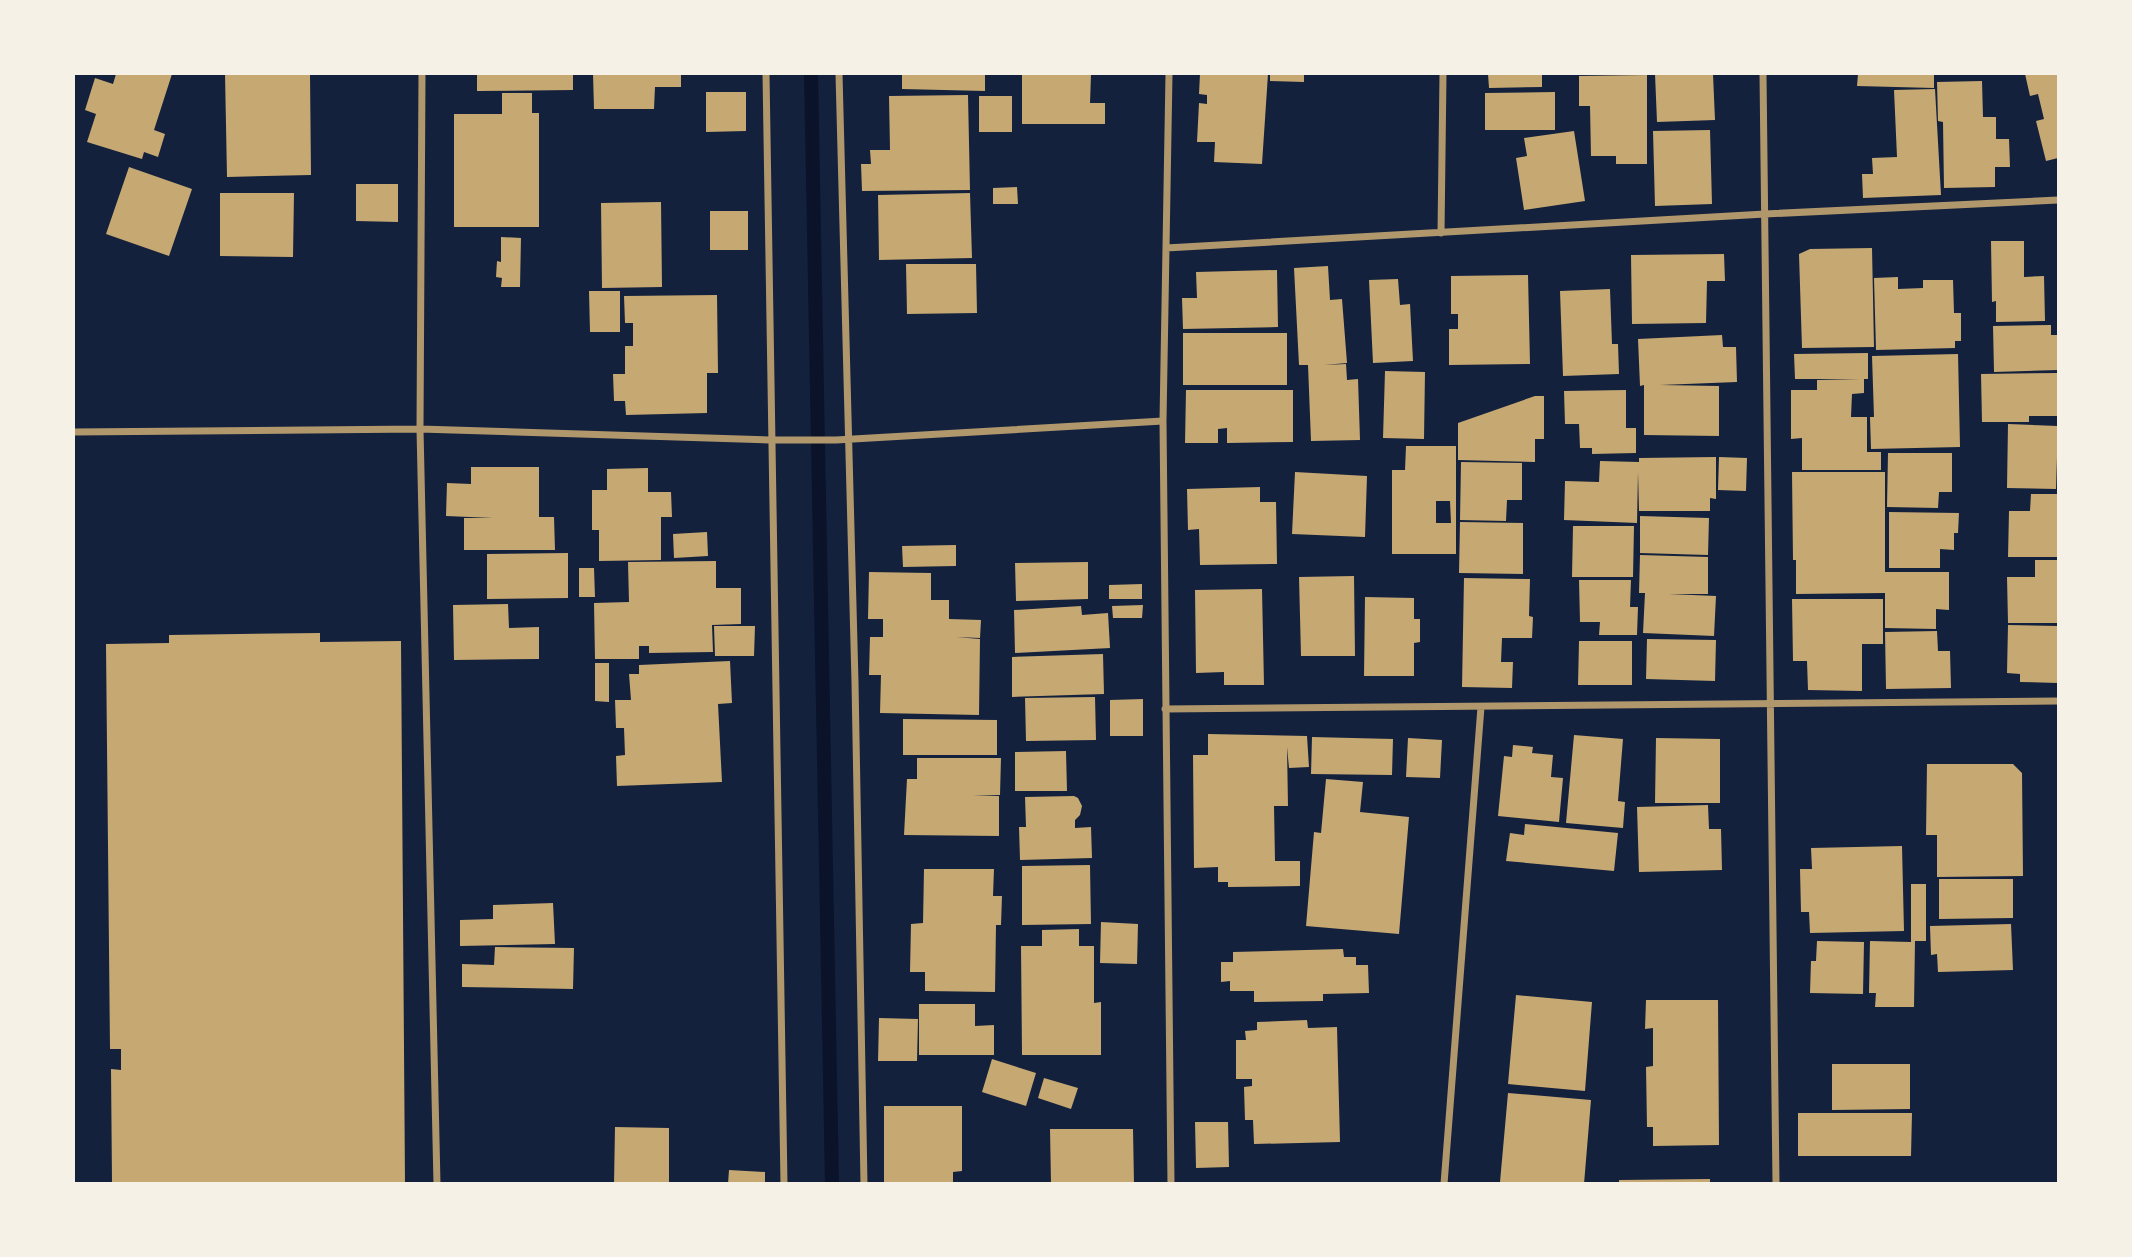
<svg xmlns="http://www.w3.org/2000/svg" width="2132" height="1257" viewBox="0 0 2132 1257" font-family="'Titillium Web',sans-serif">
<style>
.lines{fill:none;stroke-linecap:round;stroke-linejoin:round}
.stream{stroke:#0b132b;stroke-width:14}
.building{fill:#c6a872;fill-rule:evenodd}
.minor{stroke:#b1986c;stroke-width:7}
</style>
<rect width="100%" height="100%" fill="#14213d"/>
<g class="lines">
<!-- stream -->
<path class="stream" d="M811,74L832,1184"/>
</g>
<!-- building -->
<path class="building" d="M116,74H172L154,130L165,134L158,157L144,152L142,159L87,142L96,114L85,110L95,78L113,84Z
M225,74H310L311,175L227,177Z
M477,74H573V90L477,91Z
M593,74H681V87H655L654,109H594Z
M902,74H985V91L902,89Z
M1200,74H1268L1262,164L1214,162L1215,142H1197L1199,103L1207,104V95L1199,94Z
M1270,74H1304V82L1270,81Z
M1488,74H1542V87L1489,88Z
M1655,74H1713L1715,120L1657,122Z
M1858,74H1934V88L1857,86Z
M2025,74H2058V158L2046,161L2036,121L2044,119L2038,94L2030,96Z
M1022,75H1091L1090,103H1105V124H1022Z
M1647,75V164H1616V156H1591L1590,106H1579V76Z
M1982,81L1983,117H1996V139H2009L2010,167H1995V187L1944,188L1943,122L1938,121L1937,82Z
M1935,89L1941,195L1863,198L1862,174H1873L1872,158L1897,157L1894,90Z
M706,92H746V131L706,132Z
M1555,92V130H1485V93Z
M502,93H532V113H539V227H454V114H502Z
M968,95L970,190L862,191L861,164H871L870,150H890L889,96Z
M979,96H1012V132H979Z
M1710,130L1712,204L1655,206L1653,131Z
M1574,131L1585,201L1524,210L1516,158L1527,156L1524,138Z
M129,167L192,189L169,256L106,234Z
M356,184H398V222L356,221Z
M1017,187L1018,204H993V188Z
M220,193H294L293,257L220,256Z
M970,193L972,258L879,260L878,195Z
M661,202L662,287L602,288L601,203Z
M710,211H748V250H710Z
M501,237L521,238L520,287H501L502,278L496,277L497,261L501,262Z
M1991,241H2024V277L2044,276L2045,321L1996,322V301L1992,302Z
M1872,248L1874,347L1802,348L1799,254L1810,249Z
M1724,254L1725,281H1707L1706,323L1632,324L1631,255Z
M906,264H976L977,313L907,314Z
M1328,266L1330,300L1342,299L1347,363L1324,365L1346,364L1347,380L1358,379L1360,440L1311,441L1308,365H1299L1294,268Z
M1277,270L1278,327L1183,329L1182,298H1197L1196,272Z
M1528,275L1530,364L1449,365V329H1458V314H1451V276Z
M1898,277V289L1923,288V280H1953L1954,313H1961V341H1955V348L1876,350L1874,278Z
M1398,279L1400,305L1410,304L1413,361L1373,363L1369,280Z
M1610,289L1612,344H1618L1619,374L1563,376L1560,291Z
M589,291H620V332H590Z
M717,295L718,373H707V413L626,415L625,401H614L613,374H625V346H633V323H625L624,296Z
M2051,325V335H2058V370L1994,372L1993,326Z
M1183,333H1287V385H1183Z
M1722,335L1723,347H1736L1737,382L1660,385L1719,386V436L1644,435V385L1640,386L1638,339Z
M1868,353V379H1864V393L1852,394L1851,417H1867V452H1881V470H1802V438L1791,439V390H1817V380L1860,379H1795L1794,354Z
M1958,354L1960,447L1871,449L1870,417H1874L1872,356Z
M1385,371L1425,372L1424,439L1383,438Z
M2058,373V416H2029V422H1982L1981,374Z
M1186,390H1293V442L1227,443V428L1218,429V443H1185Z
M1626,390V428H1636V453L1592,454V448H1580L1579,424H1565L1564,391Z
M1535,396H1544V439H1535V462L1458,460V423Z
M2008,424L2058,426L2056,489L2007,488Z
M1406,446H1456V554H1392V470H1405ZM1436,501H1450L1451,523H1436Z
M1888,453H1952V492H1939L1938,508L1887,507Z
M1716,457V499L1710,498V511H1639L1638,472L1637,523L1564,520L1565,481L1599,482L1600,461L1639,462V458Z
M1719,457L1747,458L1746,491L1718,490Z
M1461,462L1522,463V500H1507L1506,521L1460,520Z
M471,467H539V517H554L555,550H464V518H493L446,516L447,483L471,484Z
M648,468V492H671L672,517H661V560L599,561V530H592V490H607V469Z
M1295,472L1367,476L1365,537L1292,534Z
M1792,472H1885V572H1949V610L1936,609V629L1885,628V593L1796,594V560H1793Z
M1260,487V502H1276L1277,564L1200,565L1199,529L1188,530L1187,489Z
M2031,494H2058V557H2008L2009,511H2030Z
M1889,512L1959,513L1958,533H1954V550L1940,549V568H1889Z
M1640,516L1709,518L1708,555L1640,553Z
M1460,522L1523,523V574L1459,573Z
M1573,526H1634L1633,577H1572Z
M707,532L708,556L674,558L673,534Z
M956,545V566L903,567L902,546Z
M568,553V598L487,599V554Z
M1640,555L1708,557V594H1669L1716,596L1714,636L1643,633L1645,593H1639Z
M2035,560H2058V623H2008L2007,577H2035Z
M716,561V588H741V624L712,625L713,652L649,653V646H639V659H595L594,603L629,602L628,562Z
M1088,562V599L1016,601L1015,563Z
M579,568H594L595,597H579Z
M869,572L931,573V600H949V619L981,620L980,638L956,637L980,639L979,715L880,713L881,675H869L870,637H883V619H868Z
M1354,576L1355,656H1301L1299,577Z
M1464,578L1530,579L1529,616L1533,617L1532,638H1502L1501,662H1513L1512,688L1462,687Z
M1579,580H1631L1630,607H1638L1637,635H1599L1600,622H1580Z
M1142,584V599H1109V585Z
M1262,589L1264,685H1224V672L1196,673L1195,590Z
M1365,597L1414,598V619H1420V642L1414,643V676H1364Z
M1792,599H1883V644H1862V691L1808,690L1807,661H1793Z
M508,604L509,628L539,627V659L454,660L453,605Z
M1143,605L1142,618H1113L1112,606Z
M1081,606L1082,615L1108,613L1110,648L1015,653L1014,610Z
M2008,625L2058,626V683L2020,682V674L2007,673Z
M714,626H755L754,656H715Z
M1937,631L1938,651H1950L1951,688L1886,689L1885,632Z
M320,633V642L401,641L405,1184H112L111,1069L121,1070V1049H110L106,644L169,643V635Z
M1647,639L1716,640L1715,681L1646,679Z
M1579,641H1632V685H1578Z
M1103,654L1104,694L1012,697V657Z
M730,661L732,703L718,704L722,782L617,786L616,756L625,755L624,728H616L615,700H631L629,674H639V665Z
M595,663H609V702L595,701Z
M1095,697L1096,740L1026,741L1025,698Z
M1143,699V736H1110V700Z
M903,719L997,720V755H903Z
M1208,734L1307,736L1309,767L1289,768L1287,747L1288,806H1274L1275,861H1300V886L1228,887V882H1218V867L1194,868L1193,755H1208Z
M1574,735L1623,739L1618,801L1625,802L1623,828L1566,823Z
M1312,737L1393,739L1392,775L1311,774Z
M1408,738L1442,740L1440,778L1406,777Z
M1656,738L1720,739V803H1655Z
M1513,745L1533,747L1532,753L1553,755L1551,777L1563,778L1559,822L1498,816L1504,756L1512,757Z
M1066,751L1067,791H1015V752Z
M917,758H1001L1000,795H973L999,796V836L904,835L907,779H917Z
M1927,764H2013L2022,773L2023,876L1937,877V835H1926Z
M1326,779L1363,782L1360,812L1409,817L1399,934L1306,926L1314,832L1321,833Z
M1074,796L1078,798L1082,806L1080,815L1075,820V828L1091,827L1092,858L1020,860L1019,827H1026L1025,797Z
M1708,805L1709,829H1721L1722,870L1639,872L1637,807Z
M1525,824L1618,833L1614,871L1506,861L1510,833L1524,835Z
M1902,846L1904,931L1810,933L1809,912H1801L1800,869H1812L1811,848Z
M1090,865L1091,924L1022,925V866Z
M924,869H994L993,896H1002L1001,925H996L995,992L925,991V972H910L911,924L923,923Z
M1939,879H2013V918L1939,919Z
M1911,884H1926V941H1915L1914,1007H1875L1876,993H1869L1870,941L1911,942Z
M553,903L555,944L460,946V920L493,919V905Z
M1101,922L1138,924L1137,964L1100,963Z
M2011,924L2013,970L1938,972L1937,954L1931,955L1930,926Z
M1079,929V946H1094V1003L1101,1002V1055H1022L1021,946H1042V930Z
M1817,941L1864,942L1863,994L1810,993L1811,961H1816Z
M495,947L574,948L573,989L462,987V964L494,965Z
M1343,949L1344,957H1356V965H1368L1369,993L1323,994V1001L1254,1002V991H1230V981L1221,982V962H1233V952Z
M1516,995L1592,1002L1585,1091L1508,1084Z
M1646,1000H1718L1719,1145L1653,1146V1127H1647L1646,1067L1653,1066V1028L1645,1029Z
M919,1004H975V1026L994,1025V1055H919Z
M879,1018L918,1019L917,1061H878Z
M1307,1020L1308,1028L1337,1027L1340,1142L1254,1144L1253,1120H1245L1244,1087L1252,1086V1079H1236V1040H1246L1245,1031L1257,1030V1022Z
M992,1059L1036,1073L1026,1106L982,1092Z
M1832,1064H1910V1109L1832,1110Z
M1044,1078L1078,1088L1071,1109L1038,1098Z
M1508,1093L1591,1100L1584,1184L1500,1182Z
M884,1106H962V1171L953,1172V1184H884Z
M1798,1113H1912L1911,1156H1798Z
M1195,1122H1228L1229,1167L1196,1168Z
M615,1127L669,1128V1184H614Z
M1050,1129H1133L1134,1184H1051Z
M729,1170L765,1172V1184H728Z
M1710,1179V1184H1619V1180Z"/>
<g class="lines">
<!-- minor -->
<path class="minor" d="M422,74L420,429L437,1184
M766,74L784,1184
M839,74L855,682L864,1184
M1169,74L1163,421L1171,1184
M1763,74L1776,1184
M1441,233L1443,74
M1166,248L1765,214L2058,200
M74,432L420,429L770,440H836L1163,421
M1165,709L2058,701
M1444,1184L1481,707"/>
</g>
<!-- border -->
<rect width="2132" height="1257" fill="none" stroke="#f6f1e7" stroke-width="150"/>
</svg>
